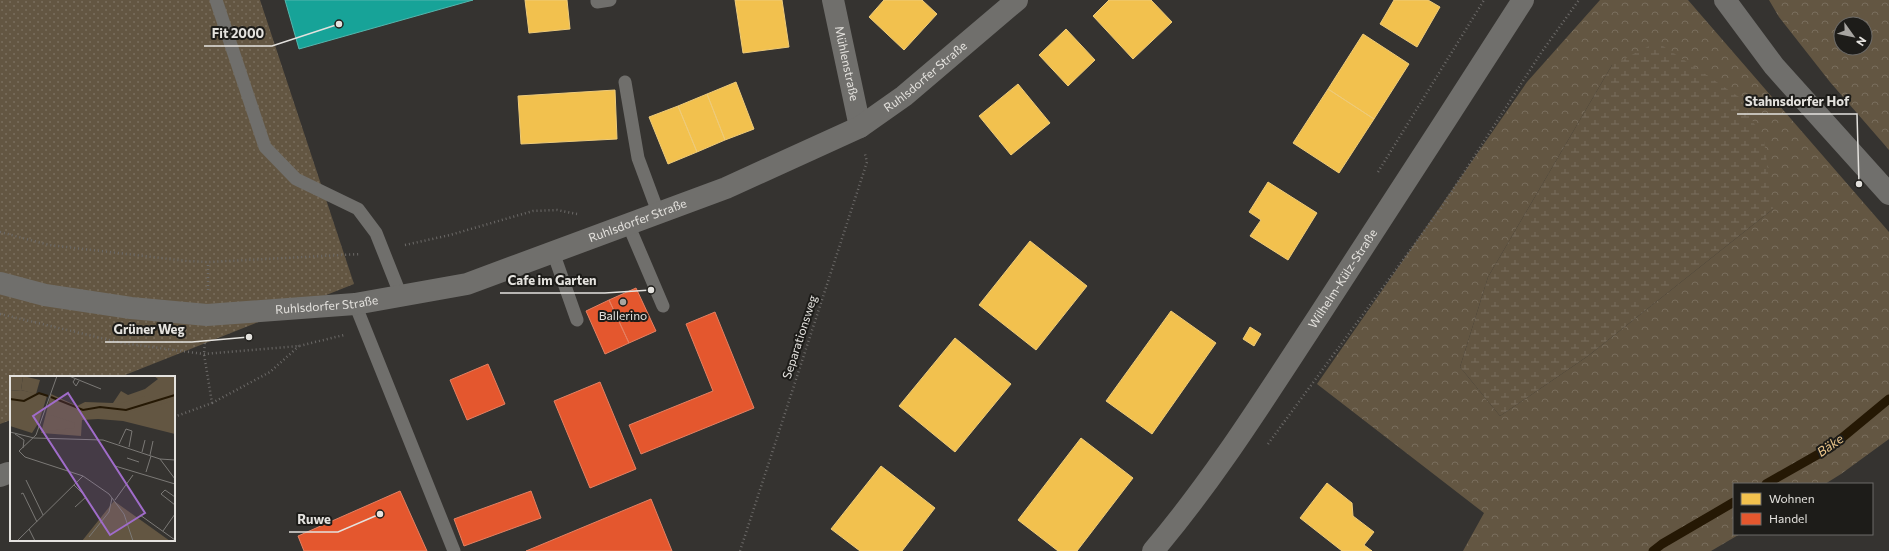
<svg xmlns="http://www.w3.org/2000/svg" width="1889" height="551" viewBox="0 0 1889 551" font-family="Commissioner,sans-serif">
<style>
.grass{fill:url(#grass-dots)}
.forest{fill:url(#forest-crowns);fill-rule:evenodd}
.wetland{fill:url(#wetland-marsh)}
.homes{fill:#f2c14e;stroke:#eecb79}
.shops{fill:#e4572e;stroke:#e48163}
.public{fill:#17a398;stroke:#54b6ad}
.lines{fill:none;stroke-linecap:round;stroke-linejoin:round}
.stream{stroke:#251804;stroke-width:9}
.path{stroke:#6c6a68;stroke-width:2.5;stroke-dasharray:1 3;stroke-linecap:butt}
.lane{stroke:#706f6c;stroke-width:13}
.street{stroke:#706f6c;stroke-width:22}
.secondary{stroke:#706f6c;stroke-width:22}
.poi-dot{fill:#a7a5a1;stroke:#1d1c19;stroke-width:1.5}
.labels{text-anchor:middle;stroke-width:4;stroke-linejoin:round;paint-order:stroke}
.street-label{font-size:12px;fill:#e4e2de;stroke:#1d1c19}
.poi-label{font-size:12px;fill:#e4e2de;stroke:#1d1c19}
.water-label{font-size:13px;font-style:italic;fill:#e9c48a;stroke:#1d1c19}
.inset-river{fill:none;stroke:#251804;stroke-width:2}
.inset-road{fill:none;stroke:#7b7976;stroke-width:1}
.view{fill:#a06cca;fill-opacity:0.15;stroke:#a06cca;stroke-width:2}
.inset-edge{fill:none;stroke:#e4e2de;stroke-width:2}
.leader{fill:none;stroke:#e4e2de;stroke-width:1.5}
.callout-dot{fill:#e4e2de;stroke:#1d1c19;stroke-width:1.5}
.callout-label{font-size:13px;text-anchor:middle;font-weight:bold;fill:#e4e2de;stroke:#1d1c19;stroke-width:4;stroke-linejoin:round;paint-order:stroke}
</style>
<defs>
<pattern id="grass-dots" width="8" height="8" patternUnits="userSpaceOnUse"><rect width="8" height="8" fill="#635642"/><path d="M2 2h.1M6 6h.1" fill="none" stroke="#796e5d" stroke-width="1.8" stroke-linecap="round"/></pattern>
<pattern id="forest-crowns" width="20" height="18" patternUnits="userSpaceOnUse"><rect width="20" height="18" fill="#635642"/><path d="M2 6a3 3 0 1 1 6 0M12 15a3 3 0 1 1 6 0" fill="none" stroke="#796e5d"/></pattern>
<pattern id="wetland-marsh" width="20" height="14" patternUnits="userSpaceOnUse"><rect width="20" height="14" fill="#635642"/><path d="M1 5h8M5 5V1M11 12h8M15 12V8" fill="none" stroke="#796e5d"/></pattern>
</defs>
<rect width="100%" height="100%" fill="#353330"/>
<!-- grass -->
<path class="grass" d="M0,0H260L354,284L120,377H11V420L0,424Z"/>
<!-- forest -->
<path class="forest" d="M1600,0H1688L1889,232V439L1841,474L1825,484H1734V534H1740L1711,551H1463L1484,513L1317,384L1527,82ZM1612,65L1773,209L1588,356L1500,416L1460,367L1488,277Z
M1769,0H1889V150L1830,82L1779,17ZM1841,24H1865V48H1841Z"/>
<!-- wetland -->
<path class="wetland" d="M1657,42L1739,97L1764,141L1773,209L1588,356L1500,416L1460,367L1488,277L1612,65Z"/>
<!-- homes -->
<path class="homes" d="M525,0H567L570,29L529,33Z
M735,0H782L789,47L743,53Z
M884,0H922L937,14L904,50L869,17Z
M1109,0H1151L1172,22L1133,59L1093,16Z
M1394,0H1428L1440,7L1417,47L1380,24Z
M1066,29L1095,60L1068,86L1039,55Z
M1363,34L1409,64L1374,119L1328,89Z
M736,82L754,129L725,140L707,94Z
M1018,84L1050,123L1011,155L979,116Z
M1328,89L1374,119L1339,173L1293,143Z
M615,90L617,139L521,144L518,96Z
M707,94L725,140L697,152L678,106Z
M678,106L697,152L668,164L649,117Z
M1268,182L1317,213L1288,260L1250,236L1261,220L1249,212Z
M1030,241L1087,286L1036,350L979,305Z
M1171,311L1216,343L1152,434L1106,401Z
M1250,327L1261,334L1254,346L1243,339Z
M955,338L1011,384L955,452L899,406Z
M1081,438L1133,478L1077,551H1058L1018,520Z
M881,466L935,508L902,551H860L831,529Z
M1327,483L1352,503L1353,516L1374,532L1364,545L1372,551H1342L1300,518Z"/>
<!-- shops -->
<path class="shops" d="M636,288L656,331L629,343L609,300Z
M609,300L629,343L605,354L586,311Z
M715,312L754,408L641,454L629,425L713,391L686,324Z
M488,364L505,404L467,420L450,380Z
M600,382L636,469L590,488L554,401Z
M400,491L427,551H304L298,536Z
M531,491L541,518L464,546L454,519Z
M651,499L672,551H526Z"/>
<!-- public -->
<path class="public" d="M285,0H473L299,49Z"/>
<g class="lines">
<!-- stream -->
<path class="stream" d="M1766,484L1831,447L1889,399
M1653,551L1662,544L1734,502"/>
<!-- path -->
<path class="path" d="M1378,172L1484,0
M0,232L49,245L187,261L208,262L361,254
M405,245L450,235L533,211L557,210L577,214
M208,290V262
M0,314L122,343L204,354L299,346L344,335
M212,403L270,372L299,346
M174,417L212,403L204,354L205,341
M1268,444L1441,208L1541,53L1579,0
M740,551L867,162L865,154"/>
<!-- lane -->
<path class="lane" d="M216,0L265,147L296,179L358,209L376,233L401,296
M597,0V2L610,0
M625,82L638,158L658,212
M628,224L663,306
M553,252L577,320
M355,304L454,551"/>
<!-- street -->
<g class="street">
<path id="s1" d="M833,0L860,127"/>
<path d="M0,476L8,473"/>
</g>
<!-- secondary -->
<g class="secondary">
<path d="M1725,0L1774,66L1889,194"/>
<path id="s2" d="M0,283L45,295L131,308L207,315L355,304L467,284L726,188L860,127L904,96L1017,0"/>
<path id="s3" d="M1153,551C1215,478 1266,396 1318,317C1387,211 1455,106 1523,0"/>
</g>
</g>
<!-- markers -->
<circle class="poi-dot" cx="623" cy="302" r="4"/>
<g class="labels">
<!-- street labels -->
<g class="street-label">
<text dy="4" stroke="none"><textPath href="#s1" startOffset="65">Mühlenstraße</textPath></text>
<text dy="4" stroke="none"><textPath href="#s2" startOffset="978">Ruhlsdorfer Straße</textPath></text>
<text dy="4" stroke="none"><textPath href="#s2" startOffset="654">Ruhlsdorfer Straße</textPath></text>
<text dy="4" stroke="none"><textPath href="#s3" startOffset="332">Wilhelm-Külz-Straße</textPath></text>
<text dy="4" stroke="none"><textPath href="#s2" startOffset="330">Ruhlsdorfer Straße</textPath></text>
<text transform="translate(800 337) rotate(-72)" y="4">Separationsweg</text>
</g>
<!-- poi labels -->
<g class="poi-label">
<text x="623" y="320">Ballerino</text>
</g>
<!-- water labels -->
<g class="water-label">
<text transform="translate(1830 445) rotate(-35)" y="5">Bäke</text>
</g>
</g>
<!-- overview -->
<g transform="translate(10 376)">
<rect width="165" height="165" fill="#353330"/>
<path d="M0,0H13L11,14L0,15ZM104,125L160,165H72Z" fill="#635642"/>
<path d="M144,0H165V58L113,45L88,43L72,44L71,60L31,57L41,18L67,30L75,26L103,27L111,15L118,19L135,13L148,3ZM11,14L37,20L29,46L22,57L0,50V15Z" fill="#635642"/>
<path d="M165,0V25L107,38L108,28L135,20ZM41,39L65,47L64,52L38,55L35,53V45Z" fill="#635642"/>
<path d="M13,0L30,4L26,18L11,14Z" fill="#635642"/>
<path class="inset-river" d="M41,21L73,34L90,31L116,34L165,19M0,23L14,25L29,17L38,20"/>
<path class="inset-road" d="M47,0L26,59L9,75L15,81L73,100L99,118L114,138L123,165M59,0L91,13M65,3L63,6L66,10L69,5M0,56L24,62L93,64L150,83L165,84M5,58L14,64L13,72M109,68L116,53L122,55L119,71M132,76L135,64M140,79L143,65M117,82L129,86M150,83L165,103M105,90L165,108M136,96L141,80M16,104L33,139M64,109L76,121L65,131M11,118L13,117L27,146M165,121L155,114L151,118L165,129M105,124L123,99M130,139L165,164M19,153L25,165M153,155L165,138M79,161L99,136L102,122M7,165L73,100"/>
<path class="view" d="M58,17L135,137L100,159L23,40Z"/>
<rect width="165" height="165" class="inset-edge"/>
</g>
<!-- callouts -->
<path class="leader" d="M339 24L272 46H204M1859 184L1857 114H1737M651 290L605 293H500M249 337L192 342H105M380 514L338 532H289"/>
<g class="callout-dot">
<circle cx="339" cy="24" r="4"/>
<circle cx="1859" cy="184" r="4"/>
<circle cx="651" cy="290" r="4"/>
<circle cx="249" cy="337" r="4"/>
<circle cx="380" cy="514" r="4"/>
</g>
<g class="callout-label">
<text x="238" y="38">Fit 2000</text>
<text x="1797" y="106">Stahnsdorfer Hof</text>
<text x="552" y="285">Cafe im Garten</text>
<text x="149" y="334">Grüner Weg</text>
<text x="314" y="524">Ruwe</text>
</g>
<!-- legend -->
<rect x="1733" y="483" width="140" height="52" fill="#1d1c19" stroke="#6d6b68"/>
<rect x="1741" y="493" width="20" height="12" fill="#f2c14e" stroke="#6d6b68"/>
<text x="1769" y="503" font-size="12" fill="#e4e2de">Wohnen</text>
<rect x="1741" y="513" width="20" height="12" fill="#e4572e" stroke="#6d6b68"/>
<text x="1769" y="523" font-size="12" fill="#e4e2de">Handel</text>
<!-- north arrow -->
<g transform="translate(1853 36) rotate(123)"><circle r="19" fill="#1d1c19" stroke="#6d6b68"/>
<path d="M0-3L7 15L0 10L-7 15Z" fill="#a7a5a1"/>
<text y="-6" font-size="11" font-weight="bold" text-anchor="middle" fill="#e4e2de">N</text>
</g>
</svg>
